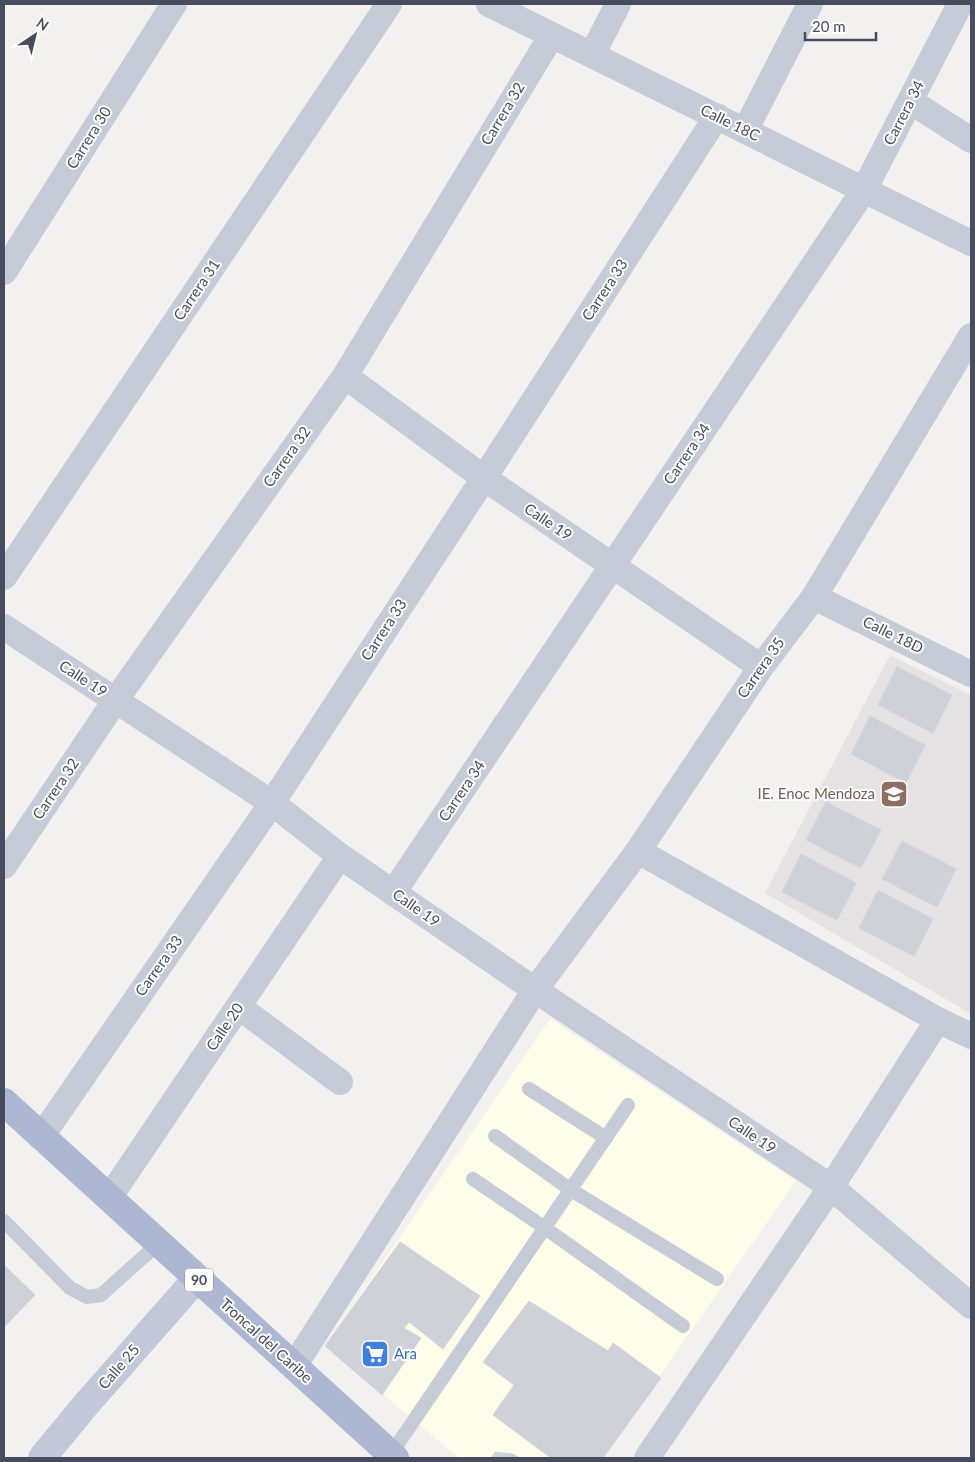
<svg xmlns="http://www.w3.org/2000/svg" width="975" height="1462" viewBox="0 0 975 1462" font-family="Lato,sans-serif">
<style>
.commercial{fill:#fdfdea}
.education{fill:#e4e2e2}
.building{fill:#cfd1d8;stroke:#d4d4dc}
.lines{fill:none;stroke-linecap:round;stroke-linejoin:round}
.lane{stroke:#c6cbd8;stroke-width:14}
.street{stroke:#c6cbd8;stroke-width:26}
.secondary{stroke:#c2c7da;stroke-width:28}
.primary{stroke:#aeb7d1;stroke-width:28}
.labels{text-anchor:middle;stroke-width:4;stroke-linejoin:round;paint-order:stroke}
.shield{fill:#fff;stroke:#7e828f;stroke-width:1}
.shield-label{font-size:14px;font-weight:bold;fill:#474d5f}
.street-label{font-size:15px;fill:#474d5f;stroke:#fff}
.education-label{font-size:15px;fill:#785e54;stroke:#fff;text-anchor:end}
.shop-label{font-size:15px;fill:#366cbe;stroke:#fff;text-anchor:start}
</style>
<rect width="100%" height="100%" fill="#f3f1f0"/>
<!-- commercial -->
<path class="commercial" d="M550,1019L796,1181L602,1458H459L325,1346Z"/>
<!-- education -->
<path class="education" d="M890,655L971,695V1014L765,893Z"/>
<!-- building -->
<path class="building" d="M897,667L952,695L933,733L878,705Z
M870,716L925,745L906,783L851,754Z
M826,802L881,830L861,868L806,840Z
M902,841L956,869L937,907L882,879Z
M801,854L856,883L837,920L782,892Z
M878,890L933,919L914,956L859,928Z
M400,1242L480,1296L443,1349L409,1322L404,1328L421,1338L382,1395L325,1346Z
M4,1265L35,1295L4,1327Z
M529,1301L608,1351L613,1343L661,1378L603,1458H551L493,1415L514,1385L483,1362Z
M495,1452L513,1454L520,1458H491Z"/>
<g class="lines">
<!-- lane -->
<path class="lane" d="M529,1089L606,1138
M495,1136L571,1190L717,1279
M473,1179L545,1228L683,1326
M4,1221L70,1288L87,1297L101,1295L159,1243
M391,1454L628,1105"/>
<!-- street -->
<path class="street" d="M489,4L971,243
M592,55L618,4
M910,101L971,140
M745,131L810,4
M4,272L174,4
M345,376L484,478L761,667
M4,577L389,4
M814,597L971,674
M4,627L272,803L340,856L535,990L831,1187L971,1306
M638,851L938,1020L971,1036
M4,866L115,701L345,376L552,35
M393,893L864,190L960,4
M239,1007L340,1082
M41,1137L272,803L484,478L717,116
M109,1198L340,856
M294,1366L535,990L638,851L761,667L814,597L971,336
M647,1458L831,1187L938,1020"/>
<!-- secondary -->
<path class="secondary" d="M42,1458L83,1408L197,1278"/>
<!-- primary -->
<path class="primary" d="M4,1102L395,1458"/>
</g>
<!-- icons -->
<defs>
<g id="school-square" transform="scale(1.4375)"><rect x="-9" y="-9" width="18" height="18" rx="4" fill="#8d6e63" stroke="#fff"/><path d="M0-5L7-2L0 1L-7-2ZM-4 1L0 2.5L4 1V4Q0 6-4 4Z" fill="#fff"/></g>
<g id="supermarket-square" transform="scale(1.4375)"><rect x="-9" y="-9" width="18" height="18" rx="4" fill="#3f7fe0" stroke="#fff"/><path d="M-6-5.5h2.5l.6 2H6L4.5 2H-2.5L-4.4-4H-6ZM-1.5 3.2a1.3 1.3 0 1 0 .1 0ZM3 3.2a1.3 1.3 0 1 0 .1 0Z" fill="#fff"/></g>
</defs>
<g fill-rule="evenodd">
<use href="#school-square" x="894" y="794"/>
<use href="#supermarket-square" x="375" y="1354"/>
</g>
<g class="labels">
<!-- shield labels -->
<rect class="shield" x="185" y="1268.5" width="28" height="23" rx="4"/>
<g class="shield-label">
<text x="199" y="1285">90</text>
</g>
<!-- street labels -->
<g class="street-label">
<text transform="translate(904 113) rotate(-63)" y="5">Carrera 34</text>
<text transform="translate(503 114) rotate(-59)" y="5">Carrera 32</text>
<text transform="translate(730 123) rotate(26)" y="5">Calle 18C</text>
<text transform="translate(89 138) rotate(-58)" y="5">Carrera 30</text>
<text transform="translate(197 290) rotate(-56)" y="5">Carrera 31</text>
<text transform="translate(605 290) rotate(-57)" y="5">Carrera 33</text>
<text transform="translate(687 454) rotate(-56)" y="5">Carrera 34</text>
<text transform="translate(287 457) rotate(-55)" y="5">Carrera 32</text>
<text transform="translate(548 522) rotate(34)" y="5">Calle 19</text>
<text transform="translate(384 630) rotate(-57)" y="5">Carrera 33</text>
<text transform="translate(893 635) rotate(26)" y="5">Calle 18D</text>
<text transform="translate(761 668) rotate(-55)" y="5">Carrera 35</text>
<text transform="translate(83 679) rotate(33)" y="5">Calle 19</text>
<text transform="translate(56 789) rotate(-56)" y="5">Carrera 32</text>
<text transform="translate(462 791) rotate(-56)" y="5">Carrera 34</text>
<text transform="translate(416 908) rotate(35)" y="5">Calle 19</text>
<text transform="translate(159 966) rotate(-55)" y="5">Carrera 33</text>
<text transform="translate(225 1027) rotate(-56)" y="5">Calle 20</text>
<text transform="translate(752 1135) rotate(34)" y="5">Calle 19</text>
<text transform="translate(266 1341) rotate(42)" y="5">Troncal del Caribe</text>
<text transform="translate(119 1367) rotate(-49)" y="5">Calle 25</text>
</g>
<!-- education labels -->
<g class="education-label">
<text x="875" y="799">IE. Enoc Mendoza</text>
</g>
<!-- shop labels -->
<g class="shop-label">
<text x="394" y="1359">Ara</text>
</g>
</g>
<!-- border -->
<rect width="975" height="1462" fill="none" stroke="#474d5f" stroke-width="10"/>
<!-- north arrow -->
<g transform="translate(35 35) rotate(35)" stroke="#ffffff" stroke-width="4" paint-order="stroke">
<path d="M0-4L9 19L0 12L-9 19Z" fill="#474d5f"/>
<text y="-8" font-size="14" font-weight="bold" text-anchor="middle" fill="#474d5f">N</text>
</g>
<!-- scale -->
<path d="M805 32v8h71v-8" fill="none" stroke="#474d5f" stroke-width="2.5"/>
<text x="812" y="32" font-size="15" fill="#474d5f" stroke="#ffffff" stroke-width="4" paint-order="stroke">20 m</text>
</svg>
